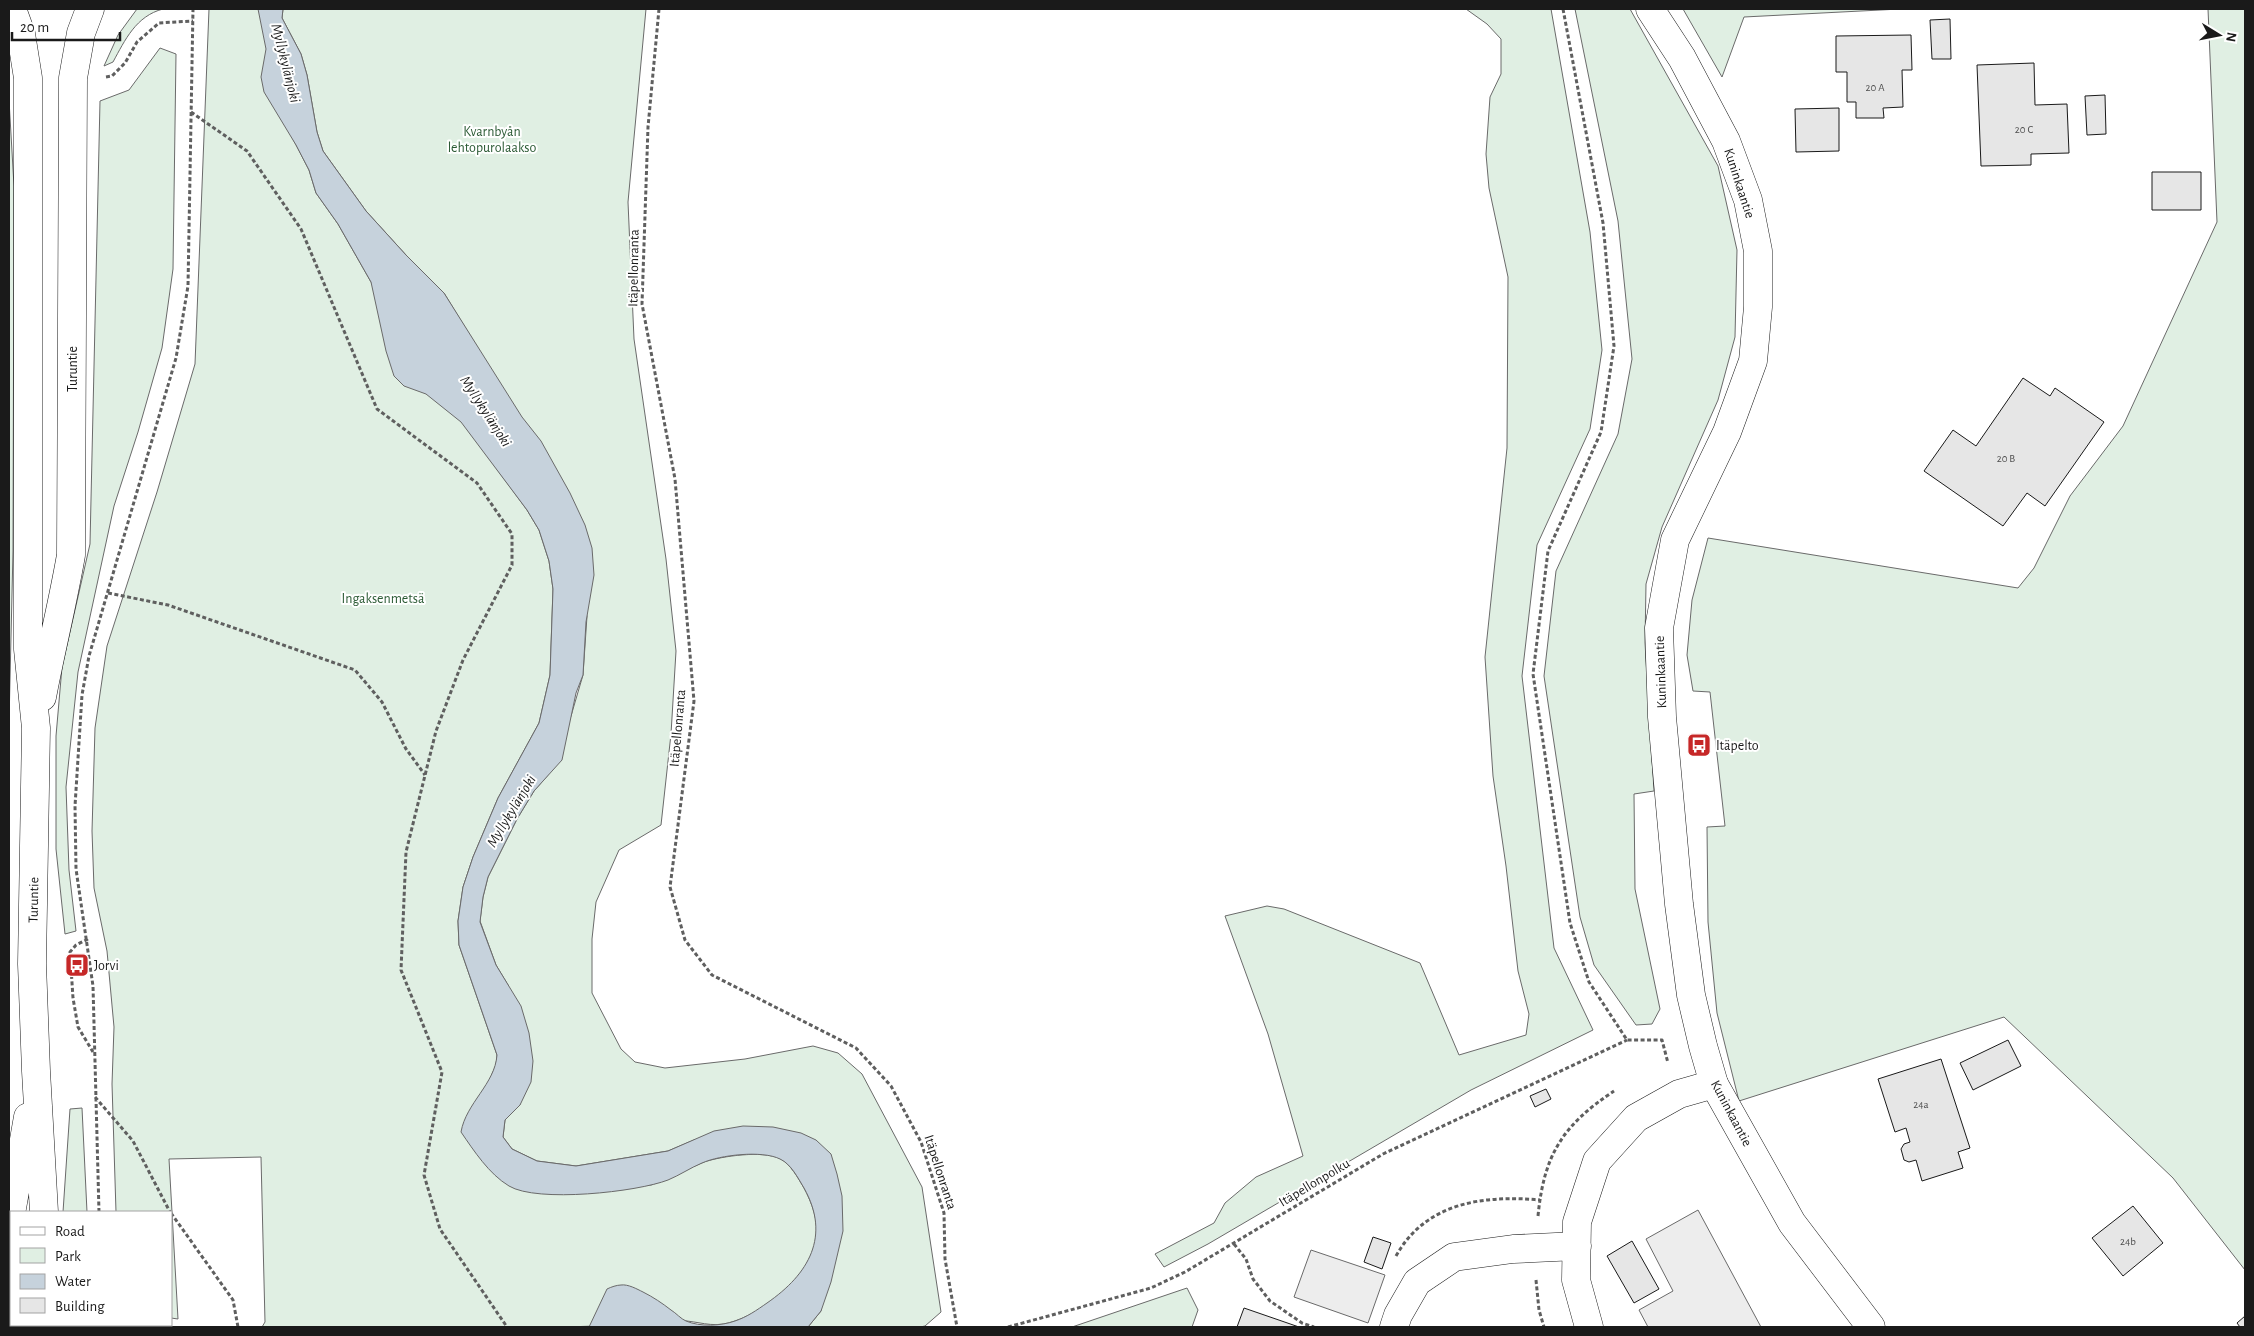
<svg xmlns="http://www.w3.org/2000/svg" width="2254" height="1336" viewBox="0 0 2254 1336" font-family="'Alegreya Sans',sans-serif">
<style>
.green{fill:#e0efe3;stroke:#6a6a6a}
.parking{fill:#ededed;stroke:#6a6a6a}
.water{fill:#c6d2dc;stroke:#6a6a6a}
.building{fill:#e6e6e6;stroke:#1a1a1a}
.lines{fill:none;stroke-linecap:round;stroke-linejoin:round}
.minor-casing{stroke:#1a1a1a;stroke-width:29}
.major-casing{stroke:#1a1a1a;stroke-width:29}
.path{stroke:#5f5f5f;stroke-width:3;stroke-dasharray:4 2.5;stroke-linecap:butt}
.minor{stroke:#fff;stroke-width:28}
.major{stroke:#fff;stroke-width:28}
.labels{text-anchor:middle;stroke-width:4;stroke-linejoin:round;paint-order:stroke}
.number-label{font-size:11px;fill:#4d4d4d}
.park-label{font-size:14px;fill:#2b5a34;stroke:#fff}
.street-label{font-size:14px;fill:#1a1a1a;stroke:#fff}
.poi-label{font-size:14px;fill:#1a1a1a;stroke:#fff;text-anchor:start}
.water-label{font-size:15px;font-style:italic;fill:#1a1a1a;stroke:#fff}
</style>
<rect width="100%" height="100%" fill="#fff"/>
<!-- green -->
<path class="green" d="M137,9H163C136,16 125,40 113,62L104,66L118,35Z
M209,9H259L293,139L309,170L316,193L338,224L371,282L464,417L491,461L527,510L539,530L549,561L553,589L550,675L539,723L498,798L473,857L463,887L458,921L459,945L497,1055L496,1065L489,1081L509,1181L651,1185C669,1179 686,1169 704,1162C722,1156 764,1150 781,1159C791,1165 798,1178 804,1188C812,1203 819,1222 816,1239C809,1276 770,1309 735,1321C716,1328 704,1323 687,1321C680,1320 673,1322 666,1322C532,1332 396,1327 262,1327L265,1322L261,1157L169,1159L178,1319L171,1318V1212H116L112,1084L114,1027L107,951L94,888L92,831L95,728L107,646L157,492L195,364Z
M283,9H646L628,202L634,339L666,559L676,651L671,734L661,825L619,850L596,902L592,939V993L621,1049L635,1062L665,1068L745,1059L813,1046L838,1053L862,1074L922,1187L941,1312L925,1326L920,1327H808L821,1311L818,1155L694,1140L668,1151L576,1166L537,1161L512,1149L503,1137L505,1120L520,1105L508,985L496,965L480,921L483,897L488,877L517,819L534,791L548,775L571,716L583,675L587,616L477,347L444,293L406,255L366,211L323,151L317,132L307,75L301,54L282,18Z
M1466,9H1551L1590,232L1602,350L1590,429L1537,545L1522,676L1554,948L1593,1030L1471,1090L1208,1244L1164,1267L1155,1254L1214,1223L1225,1203L1256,1177L1303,1156L1268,1034L1225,916L1267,906L1284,909L1420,963L1459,1055L1526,1035L1529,1014L1518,971L1506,866L1493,776L1485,657L1507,448L1508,277L1489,188L1486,154L1490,97L1501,74V39L1487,24Z
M1575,9H1630L1718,166L1737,250L1735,337L1718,400L1662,527L1646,584L1645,643L1654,791L1634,794L1635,889L1660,1009L1652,1024L1636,1025L1594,965L1580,917L1544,676L1556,571L1618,434L1632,359L1618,221Z
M1683,9H1900L1744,17L1722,77Z
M2208,9H2245V1270L2173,1178L2004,1017L1739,1101L1717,1013L1708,922L1707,827L1725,826L1710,692L1693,691L1687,655L1692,600L1708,538L2018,588L2034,568L2070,496L2123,426L2217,222Z
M160,48L176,54L173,269L162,348L138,432L114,506L78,672L66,787L69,870L76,931L65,934L56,849V736L62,667L90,544L100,101L129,90Z
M9,100L14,186L13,551L9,723Z
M82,1108L87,1212H63L70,1109Z
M1187,1288L1198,1310L1192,1327H1072Z"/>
<!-- parking -->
<path class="parking" d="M1698,1210L1761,1327H1648L1639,1310L1673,1291L1646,1239Z
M1311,1250L1385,1275L1368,1323L1294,1297Z"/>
<!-- water -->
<path class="water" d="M258,9H283L282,18L301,54L307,75L317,132L323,151L366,211L406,255L444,293L522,417L541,441L570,493L585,525L592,548L594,575L586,622L583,675L576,693L562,760L534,791L517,819L488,877L483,897L480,922L496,965L521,1006L529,1033L533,1061L531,1082L520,1105L505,1120L503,1137L512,1149L537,1161L576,1166L668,1151L714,1131L743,1126L773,1127L801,1133L816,1140L831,1154L837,1174L842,1196L843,1231L831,1282L821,1311L808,1327H589L607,1289C611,1287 617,1285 621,1285C628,1284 637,1289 643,1292C653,1297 662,1303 671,1310C676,1313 681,1319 686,1321C700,1327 721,1326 735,1321C747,1317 757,1310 767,1303C809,1274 831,1236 804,1188C798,1178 791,1164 780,1159C762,1150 720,1155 702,1163C690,1168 680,1175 668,1180C637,1192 537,1203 509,1186C489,1174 474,1151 461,1132C466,1103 495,1084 497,1055L459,945L458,921L463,887L473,857L498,798L539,723L550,675L553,589L549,561L539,530L527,510L461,422L426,394L404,386L394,376L386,351L371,282L338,224L316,193L309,170L296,145L264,92L261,77L266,49Z"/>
<!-- building -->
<path class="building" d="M1950,19L1951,59H1932L1930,20Z
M1911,35L1912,70H1902L1903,107L1883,108L1884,118H1856V102H1847V72H1836V36Z
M2034,63L2035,105L2067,104L2069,153L2031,154V165L1981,166L1977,65Z
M2105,95L2106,134L2087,135L2085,96Z
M1839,108V151L1796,152L1795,109Z
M2152,172H2201V210H2152Z
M2023,378L2050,396L2055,388L2104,422L2045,506L2027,493L2003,526L1924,471L1953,430L1976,446Z
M72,955H81L82,974L72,975Z
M2008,1040L2021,1066L1973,1090L1960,1063Z
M1941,1059L1970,1148L1958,1152L1963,1168L1922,1181L1916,1160L1909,1162L1904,1160L1901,1149L1904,1144L1910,1142L1906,1128L1895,1132L1878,1079Z
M1546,1089L1551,1099L1535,1107L1530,1096Z
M2133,1206L2163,1243L2123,1276L2092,1238Z
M1373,1237L1391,1243L1382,1269L1364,1262Z
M1632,1241L1659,1289L1634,1303L1607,1256Z
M1244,1308L1299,1327H1237Z
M2245,1316V1327H2240L2237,1323Z"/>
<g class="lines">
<!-- minor casing -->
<g class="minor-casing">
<path id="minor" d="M9,1325L19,1327
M1394,1327L1398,1315L1417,1282L1454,1257L1513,1249L1577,1246
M1589,1327L1576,1280L1577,1222L1597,1161L1636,1118L1679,1094L1714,1084"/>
</g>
<!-- major casing -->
<g class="major-casing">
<path id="major" d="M12,9L21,34L28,78V649L36,728L32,964L36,1071L44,1212
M1650,9L1682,58L1726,141L1748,200L1758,251V307L1753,361L1727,432L1675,540L1659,628L1662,717L1679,904L1691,995L1703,1046L1714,1084L1792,1223L1871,1327
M42,697C51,649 63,602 71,555L73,78L81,33L90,9
M9,1225L28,1117
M41,1327V1325"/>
</g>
<!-- path -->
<path class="path" d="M659,9L648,127L642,304L675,479L694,701L670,887L685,940L712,975L856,1048L891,1086L921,1142L944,1213L945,1259L957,1327
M1563,9L1603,223L1614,346L1601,432L1548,551L1533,674L1570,923L1589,982L1627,1040H1662L1668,1063
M106,77L112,76L125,63L137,42L159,23L193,21
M191,112L247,151L301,229L377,409L477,483L512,534V565L463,660L436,731L406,852L401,970L442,1072L424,1175L440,1229L507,1327
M108,593L168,605L355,670L382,702L406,749L425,775
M88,939L76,945L70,952L73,998L78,1027L93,1052
M95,1097L133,1141L170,1212
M99,1212L93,986L76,869L75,806L82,695L89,656L176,358L188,286L193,9
M171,1213L233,1300L238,1327
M1538,1216C1544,1154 1563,1125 1614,1091
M1234,1244L1246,1259L1253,1279L1270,1301L1302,1323L1314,1327
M1396,1256C1426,1202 1484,1195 1540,1200
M9,1278L11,1279
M1536,1280L1539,1310L1544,1327
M123,1325L133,1327
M93,1327L94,1325
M1008,1327L1151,1288L1185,1272L1383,1154L1627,1040"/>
<!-- minor -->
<use href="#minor" class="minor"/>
<!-- major -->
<use href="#major" class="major"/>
</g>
<!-- icons -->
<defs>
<g id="bus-square" transform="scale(1.25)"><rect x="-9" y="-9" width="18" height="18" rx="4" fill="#c62828" stroke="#fff"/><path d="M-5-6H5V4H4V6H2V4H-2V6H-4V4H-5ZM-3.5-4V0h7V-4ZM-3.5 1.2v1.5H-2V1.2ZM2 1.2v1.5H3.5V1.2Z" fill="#fff"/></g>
</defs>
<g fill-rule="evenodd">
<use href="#bus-square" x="1699" y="745"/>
<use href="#bus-square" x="77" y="965"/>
</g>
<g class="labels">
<!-- number labels -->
<g class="number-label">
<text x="1875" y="91">20 A</text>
<text x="2024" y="133">20 C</text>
<text x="2006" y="462">20 B</text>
<text x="1921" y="1108">24a</text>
<text x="2128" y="1245">24b</text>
</g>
<!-- park labels -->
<g class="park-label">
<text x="492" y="136">Kvarnbyån<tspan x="492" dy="16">lehtopurolaakso</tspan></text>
<text x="383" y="603">Ingaksenmetsä</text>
</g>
<!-- street labels -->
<g class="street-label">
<text transform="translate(1740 183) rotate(72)" y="5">Kuninkaantie</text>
<text transform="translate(633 268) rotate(-89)" y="5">Itäpellonranta</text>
<text transform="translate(72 369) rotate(-90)" y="5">Turuntie</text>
<text transform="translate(1660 672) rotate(-92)" y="5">Kuninkaantie</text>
<text transform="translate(677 728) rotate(-85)" y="5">Itäpellonranta</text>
<text transform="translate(33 900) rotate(-89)" y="5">Turuntie</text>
<text transform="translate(1732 1113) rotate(62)" y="5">Kuninkaantie</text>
<text transform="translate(941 1172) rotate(72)" y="5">Itäpellonranta</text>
<text transform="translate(1314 1182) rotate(-31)" y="5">Itäpellonpolku</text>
</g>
<!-- poi labels -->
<g class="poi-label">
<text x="1716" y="750">Itäpelto</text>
<text x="94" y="970">Jorvi</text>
</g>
<!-- water labels -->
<g class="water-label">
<text transform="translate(286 63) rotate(76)" y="5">Myllykylänjoki</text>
<text transform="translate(486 411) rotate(57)" y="5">Myllykylänjoki</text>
<text transform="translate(511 811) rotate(-59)" y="5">Myllykylänjoki</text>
</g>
</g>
<!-- border -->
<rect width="2254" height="1336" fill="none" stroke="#1a1a1a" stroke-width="20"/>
<!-- legend -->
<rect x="10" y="1211" width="162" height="115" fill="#ffffff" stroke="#a3a3a3"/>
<rect x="20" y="1227" width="25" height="8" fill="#ffffff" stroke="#a3a3a3"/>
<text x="55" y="1236" font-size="15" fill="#1a1a1a">Road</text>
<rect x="20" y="1248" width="25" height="15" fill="#e0efe3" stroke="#a3a3a3"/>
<text x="55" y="1261" font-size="15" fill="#1a1a1a">Park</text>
<rect x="20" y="1274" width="25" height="15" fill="#c6d2dc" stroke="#a3a3a3"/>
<text x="55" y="1286" font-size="15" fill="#1a1a1a">Water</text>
<rect x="20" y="1298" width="25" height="15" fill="#e6e6e6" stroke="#a3a3a3"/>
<text x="55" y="1311" font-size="15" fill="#1a1a1a">Building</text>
<!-- north arrow -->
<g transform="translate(2219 35) rotate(100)" stroke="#ffffff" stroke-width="4" paint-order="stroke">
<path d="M0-4L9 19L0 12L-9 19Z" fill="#1a1a1a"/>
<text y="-8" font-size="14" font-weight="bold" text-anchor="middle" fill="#1a1a1a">N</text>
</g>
<!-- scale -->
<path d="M12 32v8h108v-8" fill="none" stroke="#1a1a1a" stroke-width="2.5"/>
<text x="20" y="32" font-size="15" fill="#1a1a1a" stroke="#ffffff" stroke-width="4" paint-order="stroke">20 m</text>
</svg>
